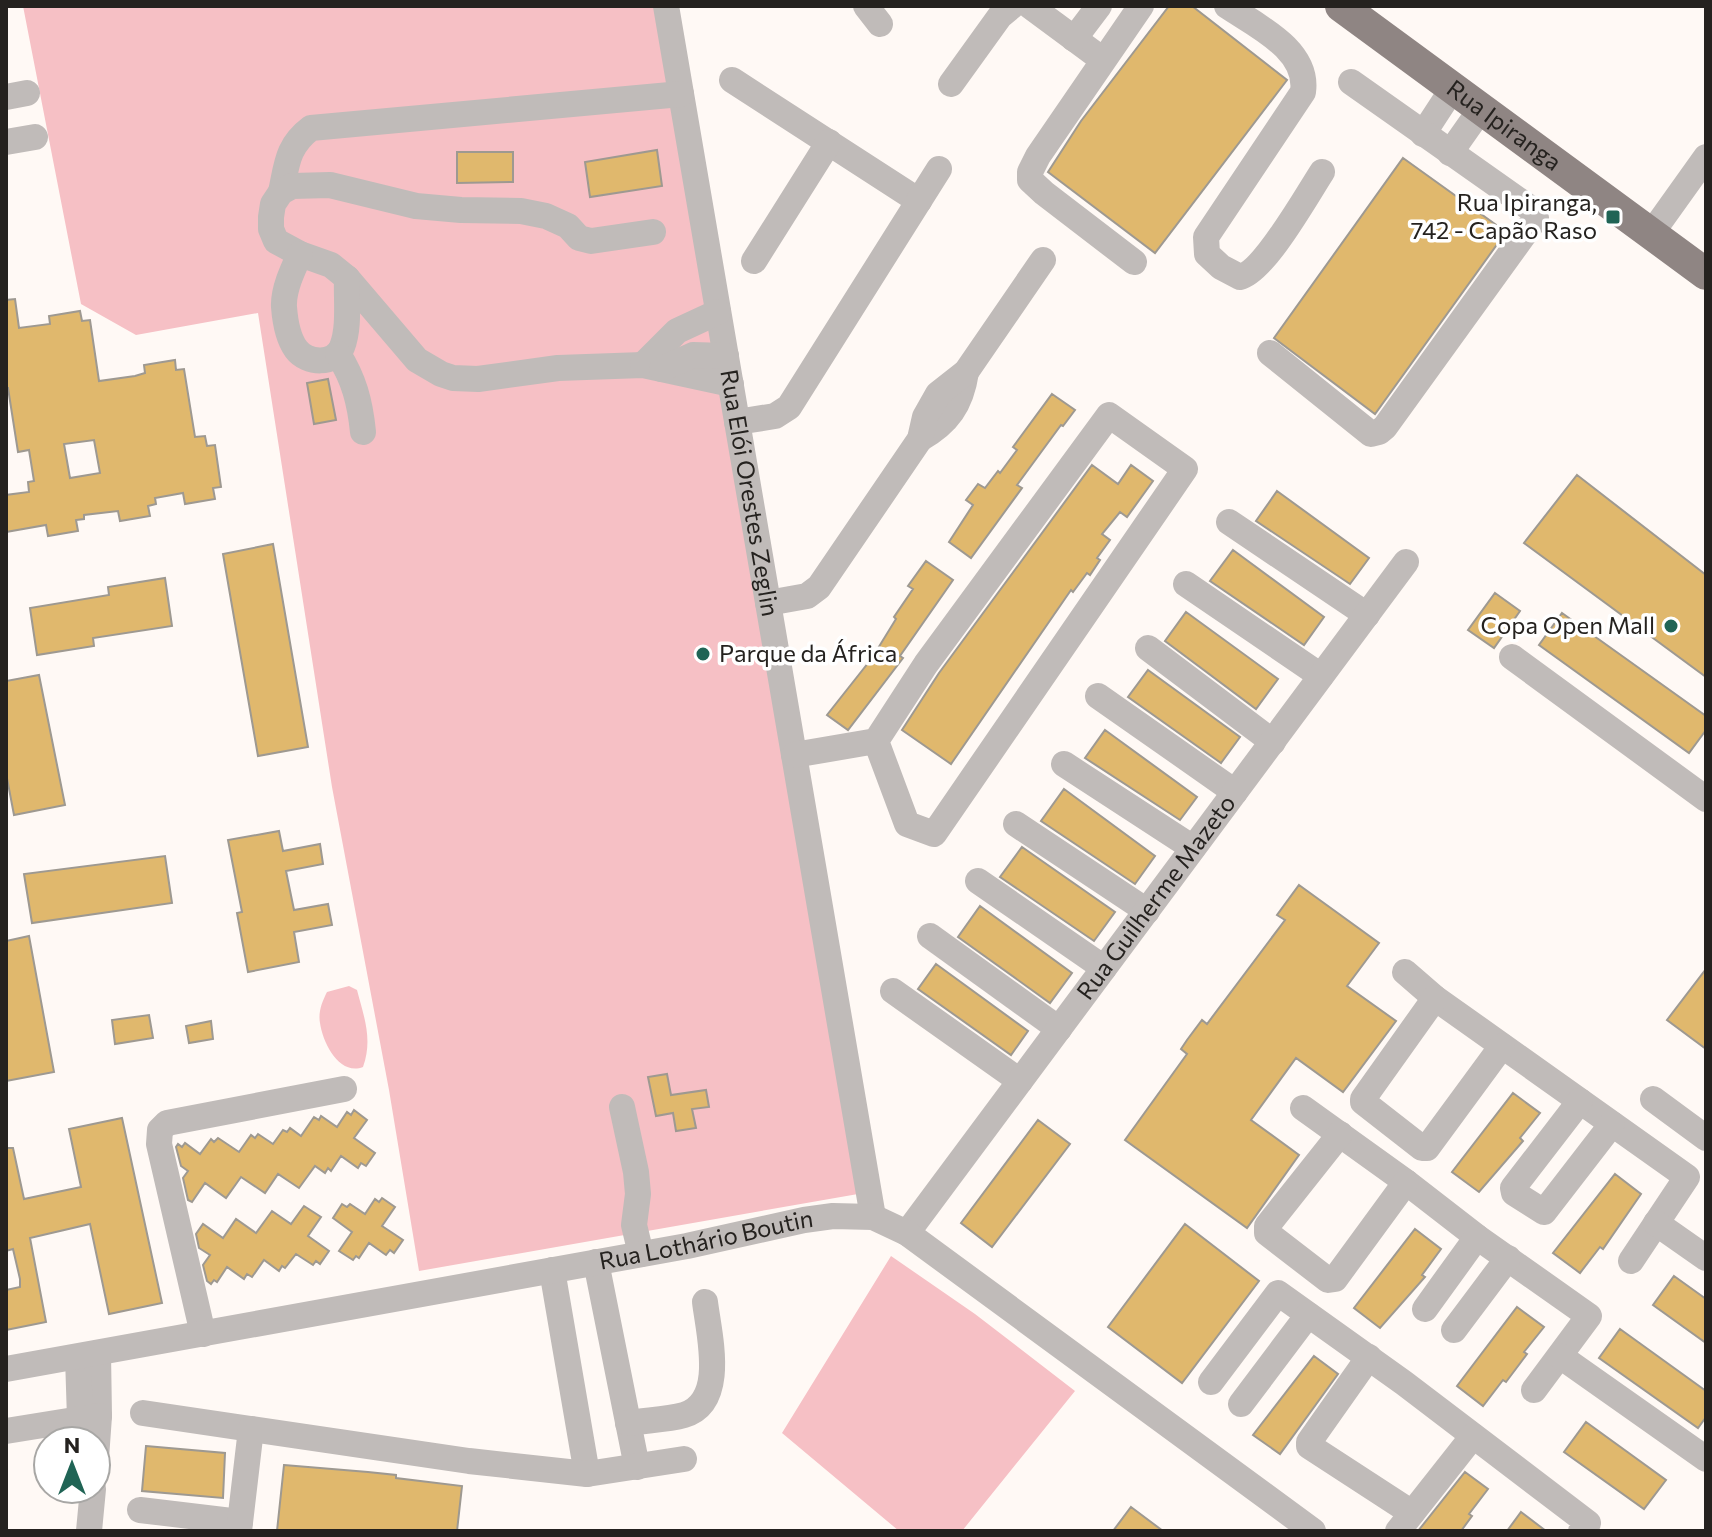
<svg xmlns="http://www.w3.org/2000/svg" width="1712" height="1537" viewBox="0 0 1712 1537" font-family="Commissioner,sans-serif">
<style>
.green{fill:#f6c0c5}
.building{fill:#e0b86d;stroke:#9e9991;stroke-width:2;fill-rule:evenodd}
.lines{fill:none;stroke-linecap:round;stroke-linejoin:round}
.minor{stroke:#c0bbb9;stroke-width:26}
.major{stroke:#8f8583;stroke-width:32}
.poi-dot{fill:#206455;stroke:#fff;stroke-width:3}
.labels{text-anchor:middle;stroke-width:7;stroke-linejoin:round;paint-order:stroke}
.street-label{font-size:24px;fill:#25221f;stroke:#fff}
.poi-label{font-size:24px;fill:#25221f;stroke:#fff;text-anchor:end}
</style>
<rect width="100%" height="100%" fill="#fff9f5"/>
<!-- green -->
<path class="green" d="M23,6H654L858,1194L419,1271L389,1090L332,787L258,313L136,335L81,304Z
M349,986L357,990C364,1017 373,1039 363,1067C340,1076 323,1044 320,1023C318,1012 322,1002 327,992Z
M891,1256L975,1314L1075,1391L962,1531H899L782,1433Z"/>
<!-- building -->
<path class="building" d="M1169,6H1192L1287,80L1155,253L1048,172L1081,121Z
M657,150L662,186L590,197L585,162Z
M457,152H513V182L457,183Z
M1403,158L1506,232L1375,414L1274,338Z
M15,299L19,328L50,324L49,316L80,311L82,321L90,320L99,381L135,376L145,373L144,365L175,360L176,370L184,369L195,437L205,436L207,446L215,445L221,487L213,488L215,499L185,504L183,493L155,498L156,504L148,506L150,516L120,521L118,511L84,515V519L76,520L78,531L48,536L46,525L6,532V495L29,492L28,482L34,481L29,450L18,452L8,388H6V300ZM94,440L100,473L70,478L64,444Z
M328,379L336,420L314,424L307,383Z
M1052,394L1075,410L1063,426L1061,425L1017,485L1022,488L971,558L949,542L973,505L966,500L978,484L985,488L998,471L1000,473L1017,450L1013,447Z
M1092,465L1118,484L1131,465L1153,481L1127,517L1120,512L1102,534L1110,540L1097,558L1100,560L1090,575L1087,573L1073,592L1071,590L951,764L902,730L939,673Z
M1577,475L1706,575V677L1524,543Z
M1277,491L1369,558L1350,584L1256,521Z
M273,544L308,747L258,756L223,554Z
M1233,550L1324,617L1304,645L1210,581Z
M926,561L953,580L900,656L903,658L848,730L827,715L872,658L896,619L894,617L913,589L908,586Z
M165,578L172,626L93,638L94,646L37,655L30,608L109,595L108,587Z
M1495,593L1520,611L1494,648L1468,630Z
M1186,612L1278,679L1256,709L1165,641Z
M1562,613L1706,716V730L1689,753L1539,645Z
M1148,670L1240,737L1221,763L1128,697Z
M39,675L65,805L14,815L6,773V681Z
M1105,730L1197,797L1180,820L1085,758Z
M1064,789L1155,856L1135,884L1041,821Z
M279,831L283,851L320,844L323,864L286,871L294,910L328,904L332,925L294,932L299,962L248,972L237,913L242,912L228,840Z
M1022,847L1115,912L1094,941L1000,877Z
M165,856L172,903L32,923L24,874Z
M1299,885L1379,943L1347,986L1396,1021L1343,1092L1296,1058L1251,1120L1299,1155L1247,1228L1125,1140L1187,1054L1181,1049L1187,1040L1202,1020L1207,1024L1285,920L1277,915Z
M980,906L1072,973L1050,1003L958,937Z
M29,936L54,1072L6,1081V941Z
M936,964L1028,1031L1011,1055L918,989Z
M1706,969V1049L1667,1020Z
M149,1015L153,1038L115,1044L112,1020Z
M211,1021L213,1039L189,1043L186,1026Z
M667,1074L671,1095L706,1090L709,1107L692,1109L696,1128L676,1131L673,1113L656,1116L648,1077Z
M1513,1093L1540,1113L1520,1138L1523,1141L1479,1192L1452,1172Z
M354,1110L367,1120L354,1138L375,1153L366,1166L361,1163L358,1168L341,1156L331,1171L328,1168L325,1173L315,1166L299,1188L278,1174L265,1193L241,1177L226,1198L205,1183L192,1202L188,1200L183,1178L188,1171L181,1166L176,1147L178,1144L182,1147L185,1143L200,1154L211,1139L214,1142L218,1138L239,1152L251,1135L255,1138L258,1134L273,1144L283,1130L287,1132L290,1128L301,1136L314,1117L319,1120L321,1116L337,1127L347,1112L351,1115Z
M122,1118L162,1303L109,1314L90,1224L30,1238L46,1322L6,1330V1290L20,1287V1279L13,1249L6,1251V1148H13L24,1199L81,1187L69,1129Z
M1038,1120L1070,1144L992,1247L961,1223Z
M1615,1174L1641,1194L1603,1249L1600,1247L1580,1273L1553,1253Z
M382,1198L395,1207L382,1226L403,1240L394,1253L390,1250L386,1255L369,1243L359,1258L356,1256L353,1260L339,1251L352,1232L333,1218L342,1204L347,1207L350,1204L365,1214L375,1199L379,1202Z
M304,1206L321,1217L308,1236L329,1251L320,1264L316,1261L313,1265L296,1254L285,1268L282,1266L279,1271L264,1260L252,1277L247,1274L244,1279L227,1267L217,1282L214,1280L211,1284L207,1281L203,1265L210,1255L199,1248L196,1234L203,1224L223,1238L236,1219L256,1233L272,1211L291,1224Z
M1185,1224L1259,1281L1182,1383L1108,1327Z
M1415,1229L1441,1249L1422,1275L1425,1277L1380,1328L1354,1308Z
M1674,1276L1706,1299V1343L1653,1305Z
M1517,1307L1544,1327L1524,1352L1527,1354L1506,1382L1503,1380L1483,1406L1457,1386Z
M1620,1329L1706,1391V1417L1698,1428L1599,1358Z
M1314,1356L1338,1374L1280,1454L1253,1435Z
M1586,1422L1666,1480L1644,1509L1564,1452Z
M146,1446L225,1453L223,1498L142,1491Z
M284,1465L368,1472L396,1475V1478L462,1486L457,1531H277Z
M1465,1472L1488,1489L1469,1514L1472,1516L1461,1531H1418Z
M1131,1507L1163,1531H1113Z
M1521,1512L1546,1531H1507Z"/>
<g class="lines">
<!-- minor -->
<g class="minor">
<path id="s1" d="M666,6L873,1217"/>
<path d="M866,6L880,24"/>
<path d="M1030,6L1103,60"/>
<path d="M1227,6C1257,26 1309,50 1303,92L1206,237L1207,254L1221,267L1240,277C1264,272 1307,195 1322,172"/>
<path d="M1074,39L1099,6"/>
<path d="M732,80L919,201"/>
<path d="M951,84L1000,16L1012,6"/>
<path d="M6,97L27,93"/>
<path d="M1423,134L1453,88"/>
<path d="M6,142L35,137"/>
<path d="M1450,153L1481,109"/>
<path d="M281,192C287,164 287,146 311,128L681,94"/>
<path d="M653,232L591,241L579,238L568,226L546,216L521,211L461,210L416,206L330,185L292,186L281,192L273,204L271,217V229L276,241L300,254L331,265L347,278L417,360L441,374L453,378L478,379L558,368L643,365L731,384"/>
<path d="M1651,234L1706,157"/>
<path d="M300,254C293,269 283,290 284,307C285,320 288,338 296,349C307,364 335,365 342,347C350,327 346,299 347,278"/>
<path d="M754,261L829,142"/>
<path d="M1134,262L1044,193L1030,180V172L1038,156L1141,6"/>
<path d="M1270,353L1371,434L1379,432L1385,427L1536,218L1534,211L1351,82"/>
<path d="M338,354C354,379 360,402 363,432"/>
<path d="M643,365L677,331L718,312"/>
<path d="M662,369L693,355L726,356"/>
<path d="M737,422L775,416L789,407L939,169"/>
<path d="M920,439C948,423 961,405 966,372"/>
<path d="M1229,522L1367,615"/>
<path d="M1186,584L1321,676"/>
<path d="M768,603L807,596L819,587L920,439L925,417L938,394L966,372L1043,260"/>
<path d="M1148,648L1273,742"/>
<path d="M1512,657L1706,799"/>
<path d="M1098,696L1235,792"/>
<path d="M794,755L876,741L926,664L1109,415L1185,469L934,834L907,824L876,741"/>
<path d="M1064,764L1193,848"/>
<path d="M1016,824L1147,911"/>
<path d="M978,881L1104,968"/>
<path d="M930,936L1059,1029"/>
<path d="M1405,972L1435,998L1687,1177L1631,1261"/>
<path d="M893,991L1020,1081"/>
<path d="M1435,998L1363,1099V1102L1422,1148H1427L1502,1046"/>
<path d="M1653,1099L1706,1138"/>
<path d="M1580,1101L1513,1188L1514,1193L1544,1212L1612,1124"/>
<path d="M622,1107L636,1172L638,1194L634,1225L641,1254"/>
<path d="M1303,1108L1406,1182L1477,1237L1589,1316L1534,1390"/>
<path d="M1340,1134L1267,1226V1233L1328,1280L1335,1279L1406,1182"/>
<path d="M1656,1223L1706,1258"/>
<path id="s2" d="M907,1233L1406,562"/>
<path d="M596,1262L637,1467"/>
<path d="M552,1270L587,1474"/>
<path d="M1425,1309L1477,1237"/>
<path d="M1454,1330L1508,1258"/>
<path d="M203,1334L159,1144L160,1130L167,1123L344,1089"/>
<path d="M98,1353L99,1416"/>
<path d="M1560,1356L1706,1459"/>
<path d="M78,1357L80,1419"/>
<path d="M1369,1357L1309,1442V1446L1412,1513"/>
<path id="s3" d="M6,1369L687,1246L804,1220L833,1216L873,1217L907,1233L1313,1531"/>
<path d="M1211,1382L1278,1293L1404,1383L1588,1523L1581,1531"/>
<path d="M1241,1404L1308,1315"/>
<path d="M143,1413L251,1429"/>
<path d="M628,1423C646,1420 667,1420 684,1415C727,1402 709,1335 705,1302"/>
<path d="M6,1431L99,1416L96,1458"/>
<path d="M140,1510L240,1522"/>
<path d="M89,1531L93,1489"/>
<path d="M239,1531L251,1429L469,1461L587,1474L684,1459"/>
<path d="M1398,1531L1473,1436"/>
</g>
<!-- major -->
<path class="major" id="s4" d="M1341,6L1706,274"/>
</g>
<!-- markers -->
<g class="poi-dot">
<rect x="1605" y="209" width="16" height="16" rx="4"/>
<circle cx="1671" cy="626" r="8"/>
<circle cx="703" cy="654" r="8"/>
</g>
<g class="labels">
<!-- street labels -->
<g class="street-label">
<text dy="8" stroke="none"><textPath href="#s4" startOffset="202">Rua Ipiranga</textPath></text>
<text dy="8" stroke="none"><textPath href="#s1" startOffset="494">Rua Elói Orestes Zeglin</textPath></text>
<text dy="8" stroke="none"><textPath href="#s2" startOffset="418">Rua Guilherme Mazeto</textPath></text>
<text dy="8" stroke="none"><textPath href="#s3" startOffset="712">Rua Lothário Boutin</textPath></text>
</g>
<!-- poi labels -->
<g class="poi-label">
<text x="1597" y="211">Rua Ipiranga,<tspan x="1597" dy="28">742 - Capão Raso</tspan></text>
<text x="1655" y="634">Copa Open Mall</text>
<text x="719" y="662" text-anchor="start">Parque da África</text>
</g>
</g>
<!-- border -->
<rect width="1712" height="1537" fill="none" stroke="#25221f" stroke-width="16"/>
<!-- north arrow -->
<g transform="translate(72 1465)"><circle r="38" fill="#ffffff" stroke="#a8a7a5" stroke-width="2"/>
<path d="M0-6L14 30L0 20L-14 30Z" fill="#206455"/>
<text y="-12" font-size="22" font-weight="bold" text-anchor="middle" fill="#25221f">N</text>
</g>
</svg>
